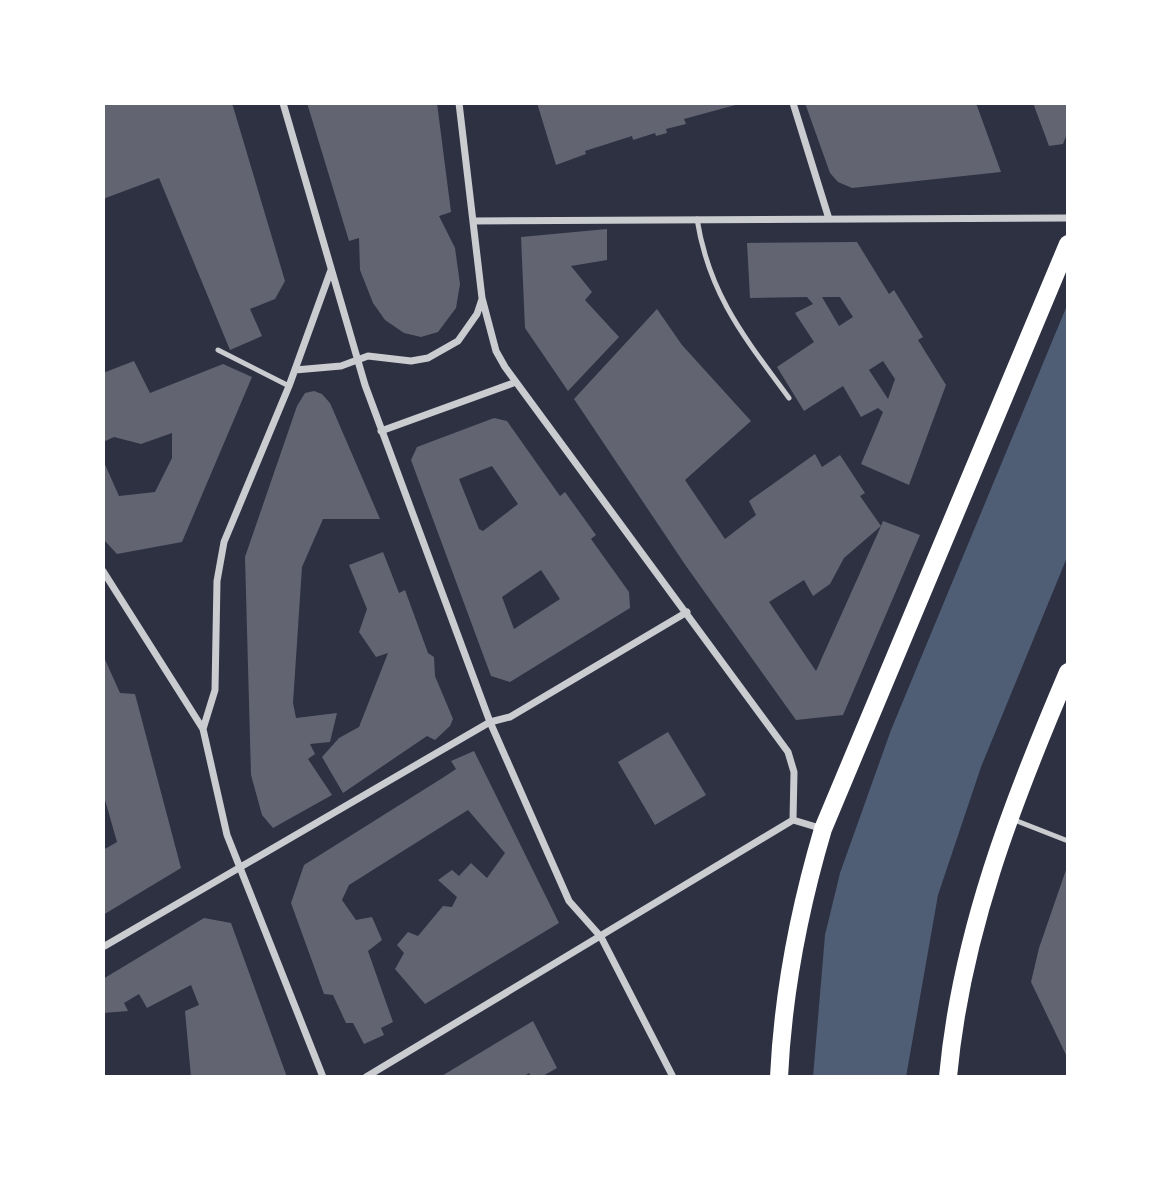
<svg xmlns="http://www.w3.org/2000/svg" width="1171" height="1180" viewBox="0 0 1171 1180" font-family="'Noto Serif',serif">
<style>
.water{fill:#4f5d75}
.building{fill:#626471;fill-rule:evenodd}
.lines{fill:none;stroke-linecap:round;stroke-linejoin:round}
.service{stroke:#caccd0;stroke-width:5}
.minor{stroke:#caccd0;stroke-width:7}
.primary{stroke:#fff;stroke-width:18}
</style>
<rect width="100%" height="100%" fill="#2d3142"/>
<!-- water -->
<path class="water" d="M1068,303V555L981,767L938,895L906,1077H813L825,935L840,873L891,730Z"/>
<!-- building -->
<path class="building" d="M103,103H232L285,281L275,299L250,309L262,336L230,350L159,178L103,199Z
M307,103H437L451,212L439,216L455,248L460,284L456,308L438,332L421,337L404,333L385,320L373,303L360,270L359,238L349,241Z
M537,103H739V104L684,119L686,124L666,129L667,133L656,136L655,133L633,140L632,136L585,151L586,154L556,165Z
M805,103H976L1001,172L852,188L838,182L830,173Z
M1033,103H1068V131L1063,144L1049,146Z
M607,229V260L571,266L592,292L585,300L619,337L568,391L525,328L521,237Z
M857,242L889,294L894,290L923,337L918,340L946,385L909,485L861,464L883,412L878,408L861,417L843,386L804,411L777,367L814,342L795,313L813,304L807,297L750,298L747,243ZM822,297H840L853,317L839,326ZM883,361L895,379L888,399L869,370Z
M657,309L682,345L751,421L685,480L725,539L756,515L749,501L815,454L822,467L840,455L865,493L860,496L881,526L883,521L920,535L843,715L796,720L686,566L574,399ZM881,526L816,671L769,602L804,580L813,596L830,584L844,558Z
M134,361L150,393L223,364L252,377L182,542L117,554L103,539V460L119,496L155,492L172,458V433L141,444L114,437L103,442V373Z
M314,391L322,394L330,403L380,519H323L302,567L293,703L296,718L337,713L330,742L310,744L315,754L308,759L332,795L273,828L262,815L251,775L245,557L297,406L305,393Z
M494,418L507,421L560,496L565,492L596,535L591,539L629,592L630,608L510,682L491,676L411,460L417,447ZM492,466L518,504L483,531L479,529L459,479ZM541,570L560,599L514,629L502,597Z
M383,552L399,593L405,590L428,653L434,657L435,676L453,719L450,726L435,740L427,736L343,793L322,757L339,738L359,727L388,653L376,657L359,632L367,609L349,565Z
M103,655L120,693L135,694L181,868L103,915V850L117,842L103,793Z
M668,732L706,795L655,825L618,762Z
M474,751L559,923L425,1004L395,969L404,953L397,945L408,932L418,936L443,906L452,907L457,897L438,880L452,870L459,876L471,863L487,878L505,853L468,810L349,885L342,900L356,920L372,917L382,940L368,951L393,1022L381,1028L384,1035L364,1044L353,1023H346L333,995L324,994L291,903L304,865L444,777L456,769L451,761Z
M1067,867H1068V1059L1031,982L1039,948Z
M204,918L231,923L287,1077H191L185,1011L199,1005L191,985L147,1008L139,994L124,1003L128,1011L103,1013V979Z
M533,1021L557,1068L541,1077H531L529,1073L523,1077H440Z"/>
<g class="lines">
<!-- service -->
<path class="service" d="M697,219C709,295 745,338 789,398
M218,350L289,386
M1012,819L1068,841"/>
<!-- minor -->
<path class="minor" d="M283,103L365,385L490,722L569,901L601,937L673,1077
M459,103L482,298L496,351L505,367L788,752L794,772L793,820
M793,103L829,219
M474,221L1068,218
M295,370L341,366L368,356L411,361L428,358L458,341L477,314L482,299
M381,431L516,382
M103,571L203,729
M793,820L823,829
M103,947L490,722L510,717L687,612
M323,1077L227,835L203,729L215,690L217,581L224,542L289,386L331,270
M366,1077L793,820"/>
<!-- primary -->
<path class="primary" d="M779,1077C783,992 799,910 823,829L1068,244
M948,1077C961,934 1012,803 1068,672"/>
</g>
<!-- border -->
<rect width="1171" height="1180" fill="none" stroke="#ffffff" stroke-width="210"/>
</svg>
